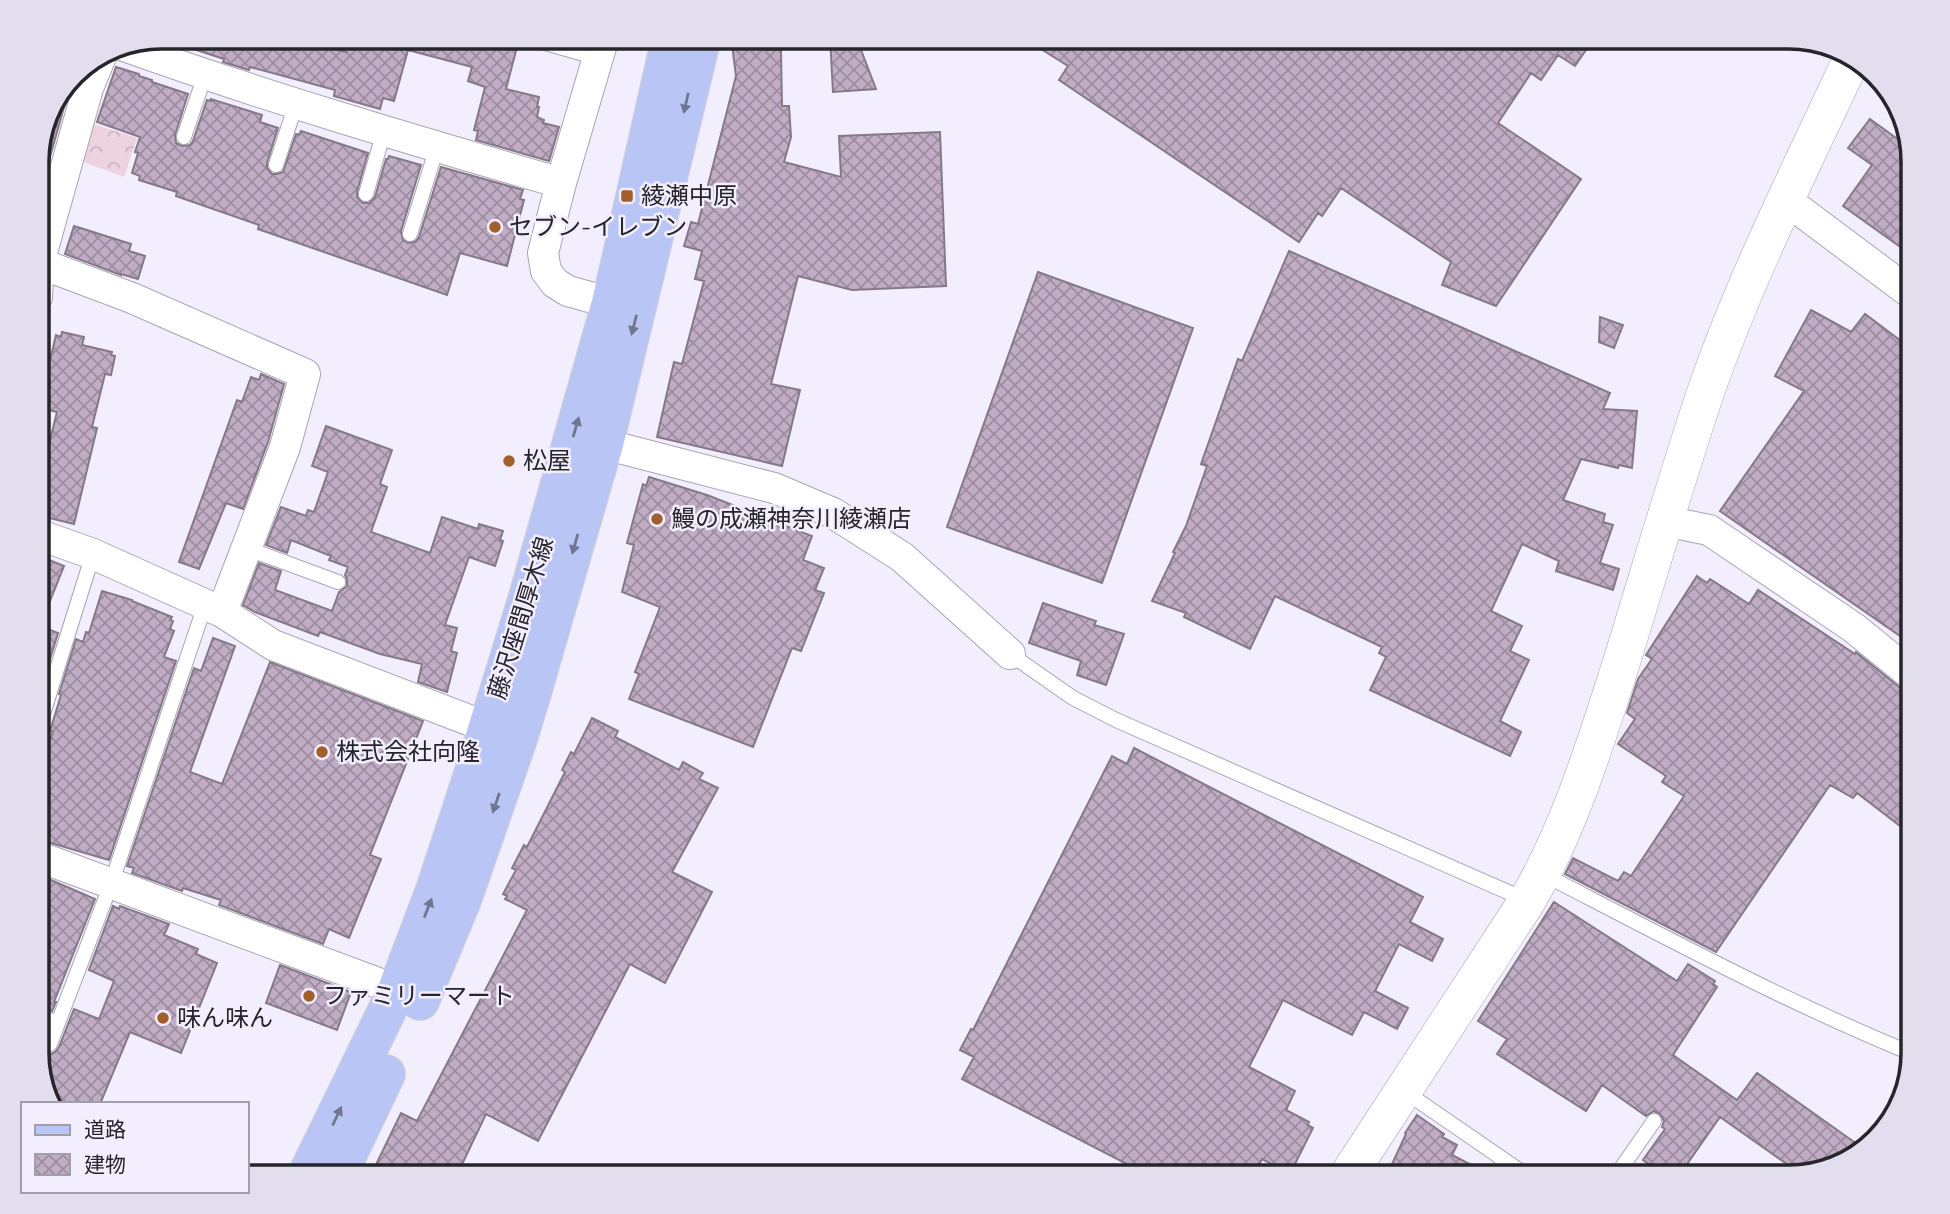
<svg xmlns="http://www.w3.org/2000/svg" width="1950" height="1214" viewBox="0 0 1950 1214" font-family="'PT Serif','Noto Sans JP',serif">
<style>
.park{fill:url(#park-crowns)}
.building{fill:url(#building-cross-hatch);stroke:#847a86;stroke-width:2}
.lines{fill:none;stroke-linecap:round;stroke-linejoin:round}
.service-casing{stroke:#a9a5b4;stroke-width:16}
.minor-casing{stroke:#a9a5b4;stroke-width:32}
.tertiary-casing{stroke:#a9a5b4;stroke-width:38}
.primary-casing{stroke:#d4d3d4;stroke-width:40}
.service{stroke:#fff;stroke-width:14}
.minor{stroke:#fff;stroke-width:30}
.tertiary{stroke:#fff;stroke-width:37}
.primary{stroke:#b9c5f5;stroke-width:38}
.oneway{fill:#707590}
.poi-dot{fill:#a1602b;stroke:#f2eefe;stroke-width:2.5}
.labels{text-anchor:middle;stroke-width:5;stroke-linejoin:round;paint-order:stroke}
.poi-label{font-size:24px;fill:#26252a;stroke:#f2eefe;text-anchor:start}
.street-label{font-size:24px;fill:#26252a;stroke:#f2eefe}
.rim{fill:none;stroke:#26252a;stroke-width:3.5}
</style>
<defs>
<pattern id="park-crowns" width="20" height="18" patternUnits="userSpaceOnUse" patternTransform="scale(1.75)"><rect width="20" height="18" fill="#edd2e0"/><path d="M2 6a3 3 0 1 1 6 0M12 15a3 3 0 1 1 6 0" fill="none" stroke="#cbb4c0"/></pattern>
<pattern id="building-cross-hatch" width="8" height="8" patternUnits="userSpaceOnUse" patternTransform="scale(1.75)"><rect width="8" height="8" fill="#c1acc5"/><path d="M0 0l8 8M0 8l8-8" fill="none" stroke="#9d8ca0"/></pattern>
</defs>
<rect width="100%" height="100%" fill="#f2eefe"/>
<!-- park -->
<path class="park" d="M90,123L137,138L124,177L78,160Z"/>
<!-- building -->
<path class="building" d="M169,37H274L301,45V43L318,47V45L346,52L350,37H435L477,48L480,37L517,47L506,89L539,97L537,107H539L537,117L544,120L543,123L559,127L549,161L476,140L478,131L474,130L485,87L468,81L472,67L408,50L394,101L383,98L380,109L334,96L335,90L250,67L249,70L223,62L224,59L169,41Z
M731,37H737L760,44V50H781L782,106H789L791,137L784,162L841,177L839,136L940,132L946,286L852,290L798,276L771,384L800,390L782,466L657,437L674,362L682,364L704,281L695,279L702,251L684,246L691,222L698,224L736,76Z
M830,37H856L876,89L833,92Z
M1022,37H1595L1575,66L1558,55L1541,80L1531,73L1498,123L1581,179L1496,306L1442,285L1451,262L1341,188L1322,216L1318,213L1299,242L1059,80L1068,66Z
M116,67L139,74V76L152,80V82L188,94L175,135L176,143L182,146L190,145L193,141L207,100L211,101V99L262,115L260,122L278,128L267,163V168L272,174H277L283,172L296,134L299,135L301,131L368,153L357,192V197L363,203H369L375,197L386,159H388L389,156L421,165L401,231L403,240L408,243L416,241L419,237L441,167L523,190L520,199L524,200L507,266L460,253L447,295L258,229L259,225L176,196L177,192L139,180L140,176L132,173L138,153L135,152L140,137L97,122Z
M59,105L64,107L37,203V153Z
M1870,119L1910,148L1913,160V256L1843,206L1872,165L1848,148Z
M74,226L131,244L129,251L145,256L138,279L121,274V275L65,254Z
M1289,251L1610,393L1603,409L1637,411L1632,468L1619,465L1618,468L1581,459L1563,500L1605,514L1603,522L1613,525L1600,563L1619,569L1613,590L1556,571L1559,561L1522,544L1491,611L1522,626L1510,651L1529,660L1500,721L1521,732L1510,756L1370,690L1386,657L1379,653L1382,647L1275,596L1250,649L1184,617L1186,613L1152,601L1175,553L1173,552L1186,526L1207,466L1201,464L1238,359L1242,361Z
M1038,272L1193,328L1102,583L947,527Z
M1811,310L1851,332L1865,314L1913,350V645L1720,511L1804,391L1775,376Z
M1600,317L1623,325L1614,348L1599,342Z
M62,332L84,337L82,345L112,352L111,355L115,356L111,375L105,374L92,427L97,428L74,524L37,515V493L57,412L39,408L56,335L61,337Z
M261,374L284,384L268,442L243,509L226,503L199,569L179,562L237,400L242,402L251,377L259,380Z
M326,426L392,450L380,484L387,487L371,532L430,553L442,517L478,529L479,524L503,531L500,540L503,541L495,566L469,557L445,625L457,628L451,651L457,653L447,692L418,682L422,664L380,654L320,632L318,636L255,612L243,605L259,563L281,571L275,590L332,611L339,592L347,586V580L345,575L348,567L329,560L331,556L291,540L287,553L266,545L281,507L306,516L308,510L314,512L328,472L312,466Z
M649,477L707,495L812,536L803,560L824,568L815,590L824,593L801,651L792,648L753,747L629,699L639,674L635,672L660,607L622,592L634,545L627,543L643,484L646,486Z
M37,555L64,566L40,626L58,633L41,688L37,687Z
M1697,576L1707,583L1710,579L1749,604L1758,590L1855,654L1856,652L1903,690L1902,692L1913,701V718L1900,735L1913,745V836L1857,793L1853,798L1830,785L1716,952L1565,874L1573,858L1618,881L1624,872L1631,876L1684,796L1662,782L1666,776L1618,744L1635,719L1627,713L1638,679L1652,659L1646,655Z
M102,591L132,600V601L172,617L170,620L173,621L170,629L174,631L164,657L176,661L109,860L37,839V778L53,732L50,731L61,695L59,694L76,639L83,642L86,632L89,633Z
M1043,603L1096,621L1094,625L1124,634L1106,685L1077,675L1081,661L1029,643Z
M213,638L235,646L190,772L222,784L270,662L423,721L370,855L381,859L349,938L329,929L323,944L219,905L221,900L183,888L182,891L132,873L134,868L127,866L194,668L201,671Z
M592,718L618,731L615,737L679,770L683,762L703,773L699,779L718,788L672,872L712,892L665,983L630,964L538,1141L486,1114L456,1177H370L401,1113L417,1121L527,910L505,899L507,896L503,894L516,870L512,868L524,845L527,847L565,772L562,770L571,752L574,754Z
M1134,748L1423,897L1410,922L1443,939L1432,961L1399,944L1375,991L1408,1008L1397,1029L1364,1012L1352,1035L1283,1000L1249,1067L1295,1091L1286,1110L1309,1122L1308,1125L1313,1128L1292,1170L1286,1167L1285,1171L1262,1159L1253,1177H1152L962,1079L974,1057L960,1050L971,1029L973,1030L1112,756L1127,764Z
M44,877L95,899L54,1002H56L52,1011L37,1006V894Z
M1554,902L1677,981L1688,964L1715,981L1713,984L1717,987L1673,1055L1737,1100L1757,1073L1864,1149L1851,1161L1801,1174L1720,1117L1678,1177H1667L1643,1160L1665,1129L1662,1127L1664,1121L1660,1114L1654,1111L1646,1116L1602,1085L1586,1111L1497,1054L1507,1039L1478,1021Z
M113,906L119,909L120,906L169,924L164,935L198,949L196,954L217,963L181,1053L130,1032L100,1104H50L37,1061V1025L46,1029L41,1046L43,1051L51,1054L55,1052L59,1047L74,1009L99,1019L114,981L89,970Z
M280,965L351,992L337,1030L266,1003Z
M1417,1115L1444,1134L1442,1137L1457,1145L1452,1155L1487,1173L1486,1177H1386L1406,1134L1405,1133Z"/>
<g class="lines">
<!-- service casing -->
<g class="service-casing">
<path id="service" d="M524,37L598,58
M184,137L205,75
M276,165L296,104
M366,194L384,131
M410,234L437,147
M246,548L338,582
M1010,654L1073,698L1116,720L1526,900
M37,733L93,554
M1543,874C1665,937 1786,1002 1913,1054
M37,1015L58,1023
M50,1044L111,884L205,605
M1404,1091L1529,1177
M1496,1177L1504,1160
M1615,1177L1654,1121"/>
</g>
<!-- minor casing -->
<g class="minor-casing">
<path id="minor" d="M121,45C266,97 413,140 561,183L543,253L546,271L555,283L568,291L611,303
M561,183L604,37
M1786,200L1913,295
M39,263L132,298L305,374L285,447L222,612
M37,297L39,263L88,88L102,54
M604,444L774,488L833,513L902,557L1010,654
M1665,521L1709,530L1854,628L1913,676
M37,534L93,554L222,612L273,645L505,734
M37,856L397,990"/>
</g>
<!-- tertiary casing -->
<g class="tertiary-casing">
<path id="tertiary" d="M1347,1177L1527,901C1569,829 1594,748 1619,670C1648,577 1675,483 1706,391C1746,276 1802,166 1853,56"/>
</g>
<!-- primary casing -->
<g class="primary-casing">
<path id="primary" d="M420,1001L462,900L518,739L531,696L604,444L702,37
M306,1177L397,990L435,890L479,756L527,600L611,303L671,37
M337,1177L386,1074"/>
</g>
<!-- service -->
<use href="#service" class="service"/>
<!-- minor -->
<use href="#minor" class="minor"/>
<!-- tertiary -->
<use href="#tertiary" class="tertiary"/>
<!-- primary -->
<use href="#primary" class="primary"/>
</g>
<!-- one-way arrows -->
<defs><path id="oneway-solid" d="M-6-.8H1V-3.2L6.5 0L1 3.2V.8H-6Z" transform="scale(1.75)"/></defs>
<g class="oneway">
<use href="#oneway-solid" transform="translate(686 103) rotate(103)"/>
<use href="#oneway-solid" transform="translate(634 325) rotate(104)"/>
<use href="#oneway-solid" transform="translate(576 427) rotate(-74)"/>
<use href="#oneway-solid" transform="translate(575 544) rotate(106)"/>
<use href="#oneway-solid" transform="translate(496 803) rotate(109)"/>
<use href="#oneway-solid" transform="translate(428 908) rotate(-69)"/>
<use href="#oneway-solid" transform="translate(337 1116) rotate(-65)"/>
</g>
<!-- markers -->
<g class="poi-dot">
<rect x="620" y="189" width="14" height="14" rx="3.5"/>
<circle cx="495" cy="227" r="7"/>
<circle cx="509" cy="461" r="7"/>
<circle cx="657" cy="519" r="7"/>
<circle cx="322" cy="752" r="7"/>
<circle cx="309" cy="996" r="7"/>
<circle cx="163" cy="1018" r="7"/>
</g>
<g class="labels">
<!-- poi labels -->
<g class="poi-label">
<text x="641" y="204">綾瀬中原</text>
<text x="509" y="235">セブン-イレブン</text>
<text x="523" y="469">松屋</text>
<text x="671" y="527">鰻の成瀬神奈川綾瀬店</text>
<text x="336" y="760">株式会社向隆</text>
<text x="323" y="1004">ファミリーマート</text>
<text x="177" y="1026">味ん味ん</text>
</g>
<!-- street labels -->
<g class="street-label">
<text transform="translate(521 618) rotate(-73)" y="8">藤沢座間厚木線</text>
</g>
</g>
<!-- crop -->
<path d="M0 0H1950V1214H0ZM161 49H1789A112 112 0 0 1 1901 161V1053A112 112 0 0 1 1789 1165H161A112 112 0 0 1 49 1053V161A112 112 0 0 1 161 49Z" fill="#e2deed" fill-rule="evenodd"/>
<path class="rim" d="M161 49H1789A112 112 0 0 1 1901 161V1053A112 112 0 0 1 1789 1165H161A112 112 0 0 1 49 1053V161A112 112 0 0 1 161 49Z"/>
<!-- legend -->
<rect x="21" y="1102" width="228" height="91" fill="#f2eefe" stroke="#a09ea9" stroke-width="2"/>
<rect x="35" y="1125" width="35" height="10" fill="#b9c5f5" stroke="#a09ea9" stroke-width="2"/>
<text x="84" y="1137" font-size="21" fill="#26252a">道路</text>
<rect x="35" y="1154" width="35" height="21" fill="url(#building-cross-hatch)" stroke="#a09ea9" stroke-width="2"/>
<text x="84" y="1172" font-size="21" fill="#26252a">建物</text>
</svg>
